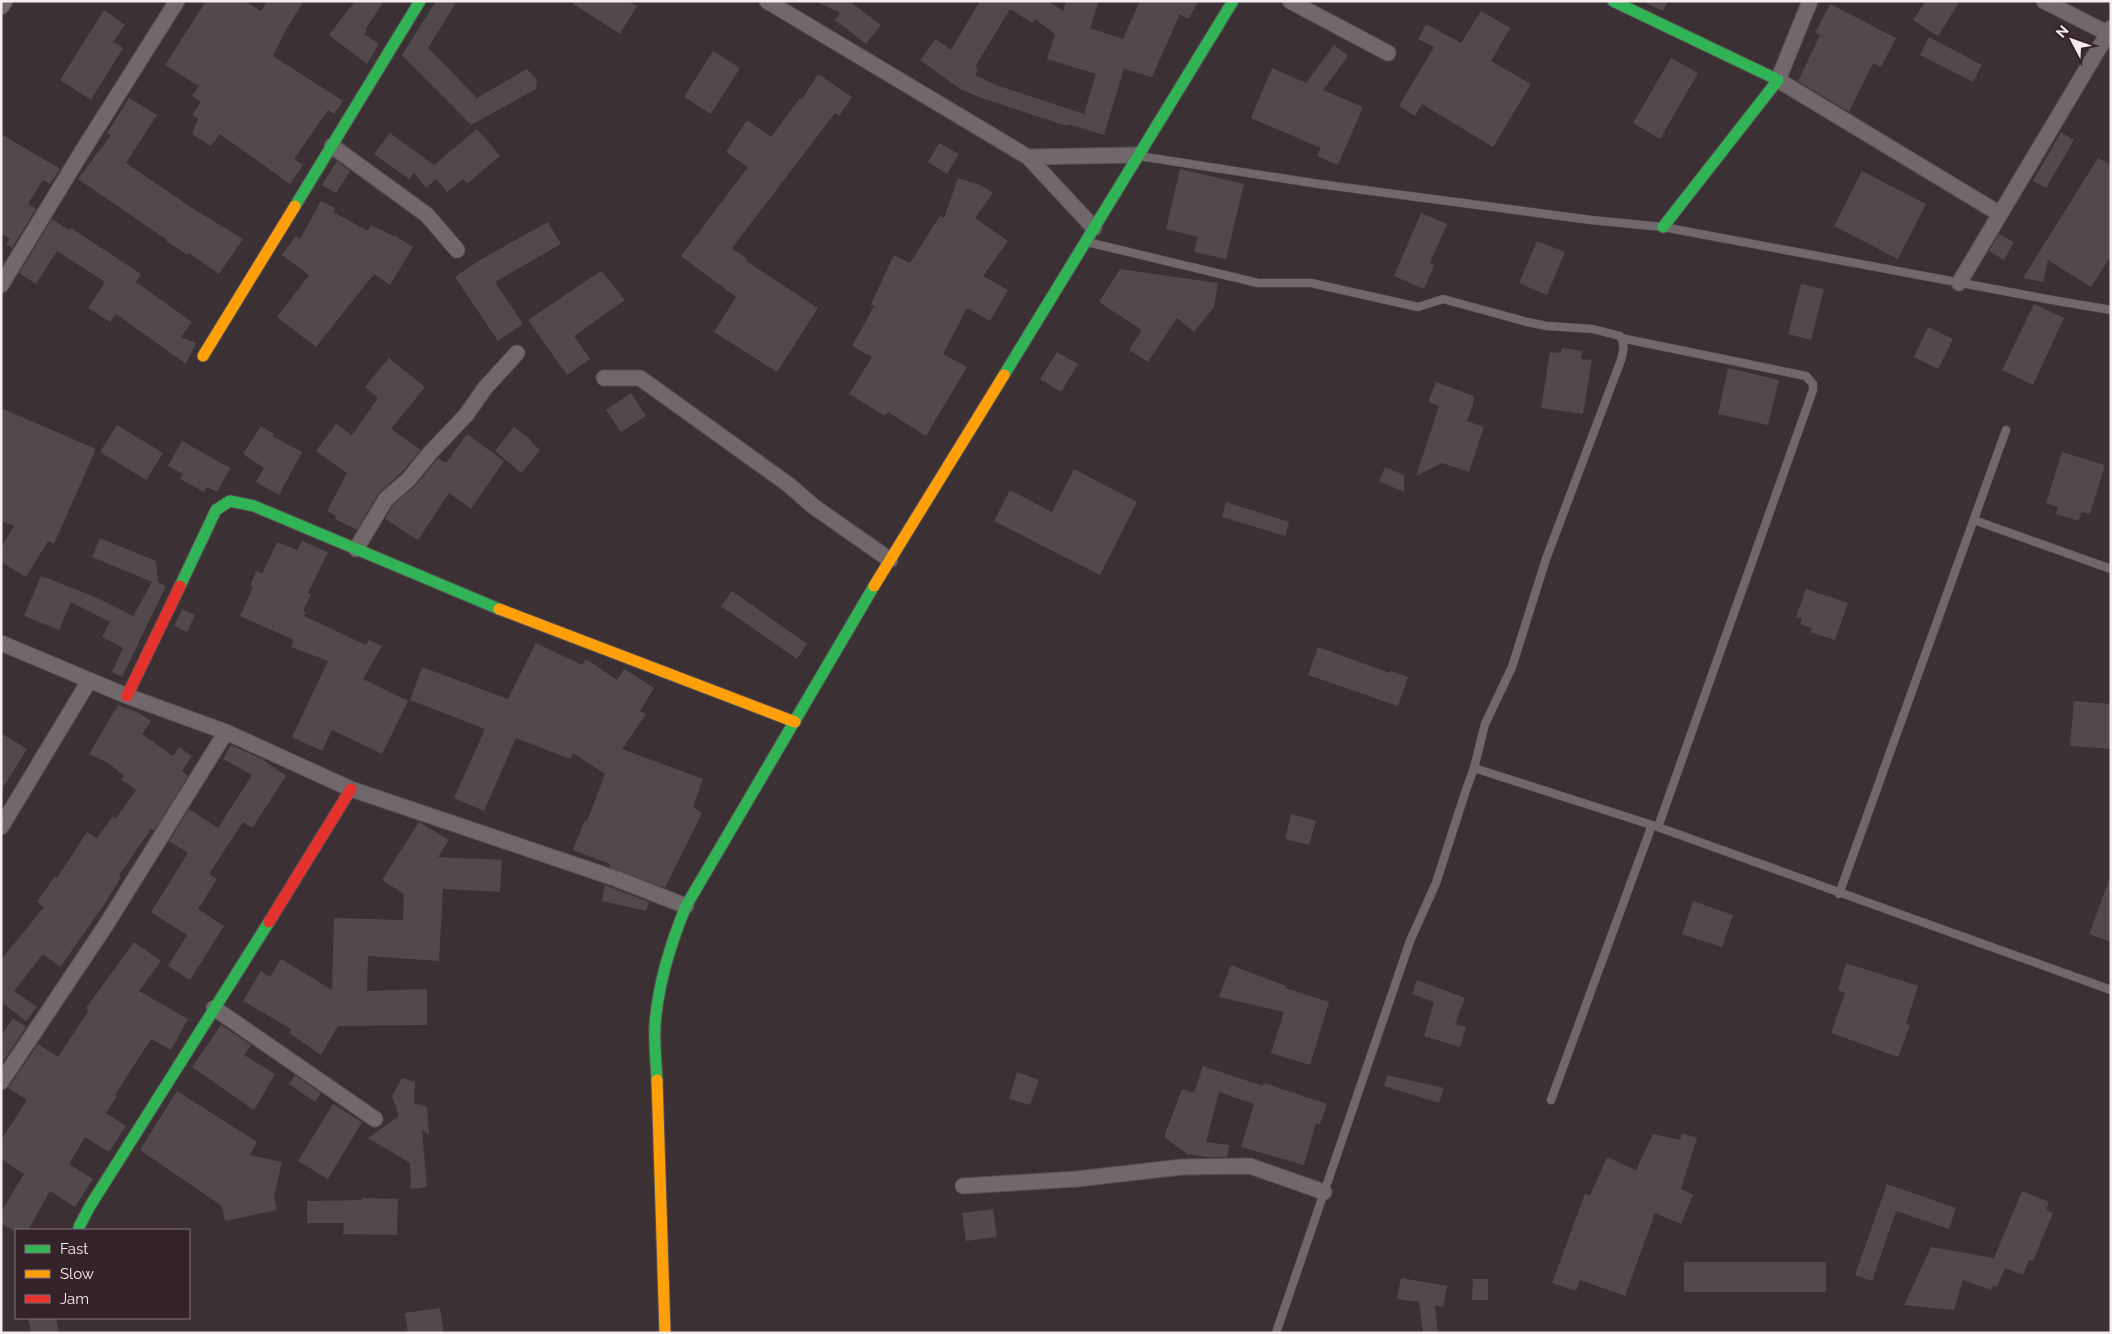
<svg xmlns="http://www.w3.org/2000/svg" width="2112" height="1334" viewBox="0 0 2112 1334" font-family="Raleway,sans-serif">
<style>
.building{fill:#51494b;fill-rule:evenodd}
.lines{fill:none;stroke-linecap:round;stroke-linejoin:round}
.lane-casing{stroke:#595053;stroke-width:9}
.street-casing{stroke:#595053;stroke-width:17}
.fast-casing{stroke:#595053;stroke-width:13}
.slow-casing{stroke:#595053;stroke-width:13}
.jam-casing{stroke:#595053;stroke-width:13}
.lane{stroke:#70686a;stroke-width:8}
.street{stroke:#70686a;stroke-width:15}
.fast{stroke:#30b455;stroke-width:11}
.slow{stroke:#ff9f0a;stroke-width:11}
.jam{stroke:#e5322d;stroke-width:11}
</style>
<rect width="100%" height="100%" fill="#3b3134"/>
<!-- building -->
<path class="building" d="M206,1H245L261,11L267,1H304L287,28L273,56L343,101L334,114L328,110L294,159L303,165L290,184L220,134L211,146L192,134L198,119L192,115L201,102L192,96L199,86L165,65Z
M355,1H384L365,30L367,31L364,34L379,44L367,64L329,35Z
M436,1H457L428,48L477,98L527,69L537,80L536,89L471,125L402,55Z
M569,1H629L637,6L620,34Z
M815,1H849L881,25L866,44L835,20L840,13Z
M980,1H1048L1063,11L1066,1H1099L1090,28L1123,39L1140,1H1199L1188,19L1180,14L1152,77L1124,69L1104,135L1068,124L1067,126L976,96L960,89L920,60L936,39L951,50ZM1010,9L1032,23L1035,19L1055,34L1047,59L1096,74L1084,114L996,85L975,75L978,70L975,67Z
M1642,1H1668L1663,11Z
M1926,1H1960L1938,36L1913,20Z
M1830,4L1896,38L1881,67L1873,63L1849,112L1798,81L1820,35L1815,33Z
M104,10L125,25L113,42L123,48L91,100L60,80Z
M1481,11L1510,28L1491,61L1531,84L1493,147L1422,104L1415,116L1399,106L1434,47L1418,39L1426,24L1461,43Z
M1929,37L1982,65L1973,82L1920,55Z
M1334,45L1348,56L1323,90L1363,107L1338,165L1317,156L1321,148L1251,118L1272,68L1306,83Z
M713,51L740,68L711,114L684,97Z
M1671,58L1698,73L1660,139L1633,123Z
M818,74L852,97L839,116L835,113L732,248L747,259L746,261L818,308L777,372L714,332L736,297L681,256L748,167L726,152L747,120L771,137L800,98L802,99Z
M129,98L157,115L126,163L195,210L243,239L219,274L189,253L188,255L166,241L167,240L78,179L111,135L107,133Z
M477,129L500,156L467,184L463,179L447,192L436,179L426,188L414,173L409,179L374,154L390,133L434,165Z
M2061,132L2074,140L2046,188L2033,181Z
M1,134L60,169L50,184L43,180L28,204L36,209L12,248L6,244L10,239L1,234Z
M939,143L959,154L947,174L928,162Z
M2098,158L2111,165V256L2091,287L2048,260L2043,282L2023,278Z
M337,161L350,171L336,193L322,185Z
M1180,169L1244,184L1226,259L1194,252L1198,237L1166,229Z
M1862,171L1926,204L1898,259L1834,226Z
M958,178L980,185L993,193L975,218L1008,241L983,276L1008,290L990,321L967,308L943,354L967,367L926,436L888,412L885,416L849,394L872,357L852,346L874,306L871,304L894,255L910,263L940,216L944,218Z
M321,201L335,208L333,212L368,231L371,225L393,236L394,235L413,247L390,285L374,274L316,347L277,317L309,275L282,255L296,236L300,239Z
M1421,213L1447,224L1430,263L1434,265L1424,289L1394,276Z
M52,219L69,230L71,228L141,274L136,282L192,322L181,337L196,343L186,364L116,314L110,322L88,308L105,282L57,251L36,284L19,273Z
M548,222L561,244L495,282L523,324L498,341L455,277L480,260Z
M1999,234L2014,242L2004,260L1989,251Z
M1537,241L1565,252L1547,295L1519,283Z
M1120,269L1218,283L1214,307L1194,332L1177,318L1148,362L1129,350L1142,330L1099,302Z
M601,271L625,300L574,336L590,359L567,375L528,320Z
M1801,284L1824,289L1811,340L1788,334Z
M2034,304L2064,318L2033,385L2002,370Z
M1928,327L1953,339L1938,369L1914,357Z
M1562,348L1582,351L1581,359L1592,360L1583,414L1541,408L1550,352L1561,353Z
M1057,352L1078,364L1061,392L1040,379Z
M389,358L425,387L391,429L421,450L401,473L378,494L357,530L335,519L336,516L327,511L347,473L316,451L336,424L352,435L378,398L365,387Z
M1728,368L1779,380L1768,425L1718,414Z
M1436,382L1474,396L1473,405L1467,421L1484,427L1469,472L1442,463L1416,476L1439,406L1428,402Z
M631,393L646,416L621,432L606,410Z
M1,408L96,449L54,544L48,541L26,577L1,562V547L14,526L1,521Z
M117,425L163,453L146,480L100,452Z
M261,426L274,434L272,436L302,452L279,495L256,482L264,468L243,454Z
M514,427L532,441L531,442L540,450L521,473L495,451Z
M467,434L504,461L471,509L449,493L418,540L385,519L393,505L415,486L438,458L446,463Z
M182,441L230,468L217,492L207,487L204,492L180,479L183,474L168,466Z
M2062,452L2105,465L2090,514L2081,512L2079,521L2056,514L2058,507L2046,503Z
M1385,467L1404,475V492L1379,481Z
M1074,469L1137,502L1100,575L994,521L1010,490L1052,512Z
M1226,502L1289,522L1285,536L1222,517Z
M100,538L156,561L158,582L166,586L122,677L112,672L123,648L102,637L110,622L71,602L59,630L24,616L41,576L93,596L133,616L152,582L92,557Z
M302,541L328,552L308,593L311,594L303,611L306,612L304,616L366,645L369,640L382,646L363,679L408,701L382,754L332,730L322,751L292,737L328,661L291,647L294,640L240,616L253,587L250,586L256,571L262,574L277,542L297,550Z
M1806,589L1848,603L1835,640L1810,632L1812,628L1800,624L1802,619L1796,617Z
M732,591L807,644L797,659L721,606Z
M182,609L195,615L187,632L174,626Z
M536,643L582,665L586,659L617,680L624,669L626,670L654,688L640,711L646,714L622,749L703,779L693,807L702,813L665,888L609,867L610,864L573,850L585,820L587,821L605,774L573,753L570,759L516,738L484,811L454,798L485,729L410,700L422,667L508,699Z
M1318,647L1390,673L1391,671L1408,677L1398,706L1308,675Z
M2074,701L2111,704V749L2070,746Z
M118,705L139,713L151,721L142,734L173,756L179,747L192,756L182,771L188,776L154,831L151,829L119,875L121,877L104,905L60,967L43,954L14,991L37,1007L26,1021L4,1004L1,1008V960L44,907L37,902L55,876L57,878L87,832L97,838L113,816L116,818L136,790L121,779L124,776L108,763L89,754Z
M1,733L27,749L1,791Z
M231,745L262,759L286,776L252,828L243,822L209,874L217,879L198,909L224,926L190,980L168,966L187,935L151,912L188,853L169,841L189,809L218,828L252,775L223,759Z
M1291,814L1316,821L1309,845L1285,839Z
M419,822L449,840L438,857L502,860L500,892L443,889L439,961L368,956L367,991L427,989V1025L338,1026L321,1055L289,1033L291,1029L243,1001L261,971L270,977L281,959L332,990L334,918L403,920L404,894L382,880Z
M2109,880H2111V942L2089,934Z
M605,885L649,902L646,911L602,901Z
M1693,901L1733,915L1722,947L1682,934Z
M134,942L161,961L139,991L188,1019L171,1050L151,1039L115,1095L117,1096L106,1113L126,1126L109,1152L85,1137L69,1164L93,1179L75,1207L50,1191L28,1230H13L1,1224V1212L24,1174L1,1159V1140L27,1100L8,1088L38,1044L58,1057L89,1010L86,1008Z
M1846,963L1918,986L1906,1024L1910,1025L1898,1057L1831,1033L1845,993L1838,990Z
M1231,965L1286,986L1285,988L1329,1002L1310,1065L1271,1053L1284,1012L1219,997Z
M1417,980L1465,998L1455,1024L1466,1027L1460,1047L1424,1036L1434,1002L1412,994Z
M13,1018L26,1027L1,1065V1036Z
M221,1025L251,1045L244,1055L275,1074L254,1110L192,1067Z
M1203,1066L1263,1086L1264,1083L1327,1104L1320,1124L1316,1123L1304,1165L1241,1147L1254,1104L1219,1092L1206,1142L1229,1145L1227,1157H1207L1187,1154L1164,1137L1182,1089L1194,1093Z
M1017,1072L1039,1080L1030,1105L1009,1099Z
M295,1075L321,1093L315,1102L289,1084Z
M1387,1075L1444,1088L1439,1103L1384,1086Z
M402,1078L415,1082L414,1103L427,1107L429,1135L422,1130L427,1187L411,1189L410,1163L368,1138L399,1116L392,1096Z
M177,1091L257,1142L250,1155L282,1162L274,1196L277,1210L225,1221L222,1206L140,1150Z
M333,1104L362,1122L328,1179L298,1161Z
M1682,1133L1697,1138L1681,1189L1693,1195L1681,1224L1655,1213L1625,1296L1580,1280L1576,1291L1552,1283L1585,1194L1590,1196L1607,1157L1636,1170L1653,1134L1680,1140Z
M1887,1184L1956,1208L1949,1229L1896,1211L1872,1281L1855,1275Z
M2022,1191L2049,1202L2046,1210L2053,1213L2033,1261L2029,1260L2023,1275L2005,1268L1997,1287L1993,1286L1991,1290L1963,1280L1954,1310L1904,1305L1931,1247L1994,1258Z
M361,1198L398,1199L397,1235L343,1234L344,1223H307V1201L364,1200Z
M993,1209L997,1237L966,1241L962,1213Z
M1684,1262H1826V1292H1684Z
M1401,1278L1447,1286L1443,1307L1435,1305L1438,1333H1423L1419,1302L1397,1299Z
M1473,1279H1488V1300H1472Z
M440,1308L444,1333H408L405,1313Z
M28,1318H56L59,1333H31Z"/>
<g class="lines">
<!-- lane casing -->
<g class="lane-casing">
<path id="lane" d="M1139,156L1319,184L1591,220L1663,227L2052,300L2111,310
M1087,242L1258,283H1311L1418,307L1443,299L1527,322L1547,326L1593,329L1620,336C1626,344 1623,352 1621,360L1546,559L1512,667L1485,724L1474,768
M1621,338L1806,376L1813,384V390L1658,827
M1974,520L2111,569
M1839,894L2006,430
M1551,1100L1652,825
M1276,1333L1410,941L1436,883L1466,790L1474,768L1658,827L2111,990"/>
</g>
<!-- street casing -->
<g class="street-casing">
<path id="street" d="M767,1L1028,157L1094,228
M1290,1L1388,53
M1810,1L1778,80L2000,214
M2044,1L2111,35
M1,7L5,1
M332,146L427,215L457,250
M1028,157L1137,155
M1959,283L2111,28
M1,285L83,150L177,1
M604,378H640L789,485L813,506L890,560
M356,549L386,499L408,480L430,453L466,415L485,388L517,353
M1,643L127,696L226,732L351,789L617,879L686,906
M1,827L89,681
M214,1008L375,1119
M1,1082L106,925L226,732
M963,1186L1077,1179L1182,1167L1250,1166L1324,1192"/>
</g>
<!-- fast casing -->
<g class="fast-casing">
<path id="fast" d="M1613,1L1778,80L1663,227
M295,206L420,1
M1004,375L1233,1
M180,586L216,510L230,501L254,506L499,609
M657,1080C656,1062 654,1043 655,1025C658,983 670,945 686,906L874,586
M79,1227L90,1206L269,922"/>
</g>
<!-- slow casing -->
<g class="slow-casing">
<path id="slow" d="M203,356L295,206
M874,586L1004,375
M499,609L795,722
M657,1080L665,1333"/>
</g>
<!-- jam casing -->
<g class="jam-casing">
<path id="jam" d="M127,696L180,586
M269,922L351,789"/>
</g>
<!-- lane -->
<use href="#lane" class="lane"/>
<!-- street -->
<use href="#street" class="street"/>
<!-- fast -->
<use href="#fast" class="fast"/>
<!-- slow -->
<use href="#slow" class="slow"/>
<!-- jam -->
<use href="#jam" class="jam"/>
</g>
<!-- border -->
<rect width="2112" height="1334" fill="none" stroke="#f7ebee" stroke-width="5"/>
<!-- legend -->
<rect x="15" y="1229" width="175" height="90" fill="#342329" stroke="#827378"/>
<rect x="25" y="1245" width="25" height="8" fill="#30b455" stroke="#827378"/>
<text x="60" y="1254" font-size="15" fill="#f7ebee">Fast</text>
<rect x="25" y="1270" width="25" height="8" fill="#ff9f0a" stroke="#827378"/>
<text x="60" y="1279" font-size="15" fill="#f7ebee">Slow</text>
<rect x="25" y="1295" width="25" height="8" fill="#e5322d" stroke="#827378"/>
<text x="60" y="1304" font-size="15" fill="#f7ebee">Jam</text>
<!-- north arrow -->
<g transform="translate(2072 40) rotate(311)" stroke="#342329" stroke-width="4" paint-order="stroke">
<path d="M0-4L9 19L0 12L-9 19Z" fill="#f7ebee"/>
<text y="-8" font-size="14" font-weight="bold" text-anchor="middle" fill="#f7ebee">N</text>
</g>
</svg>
